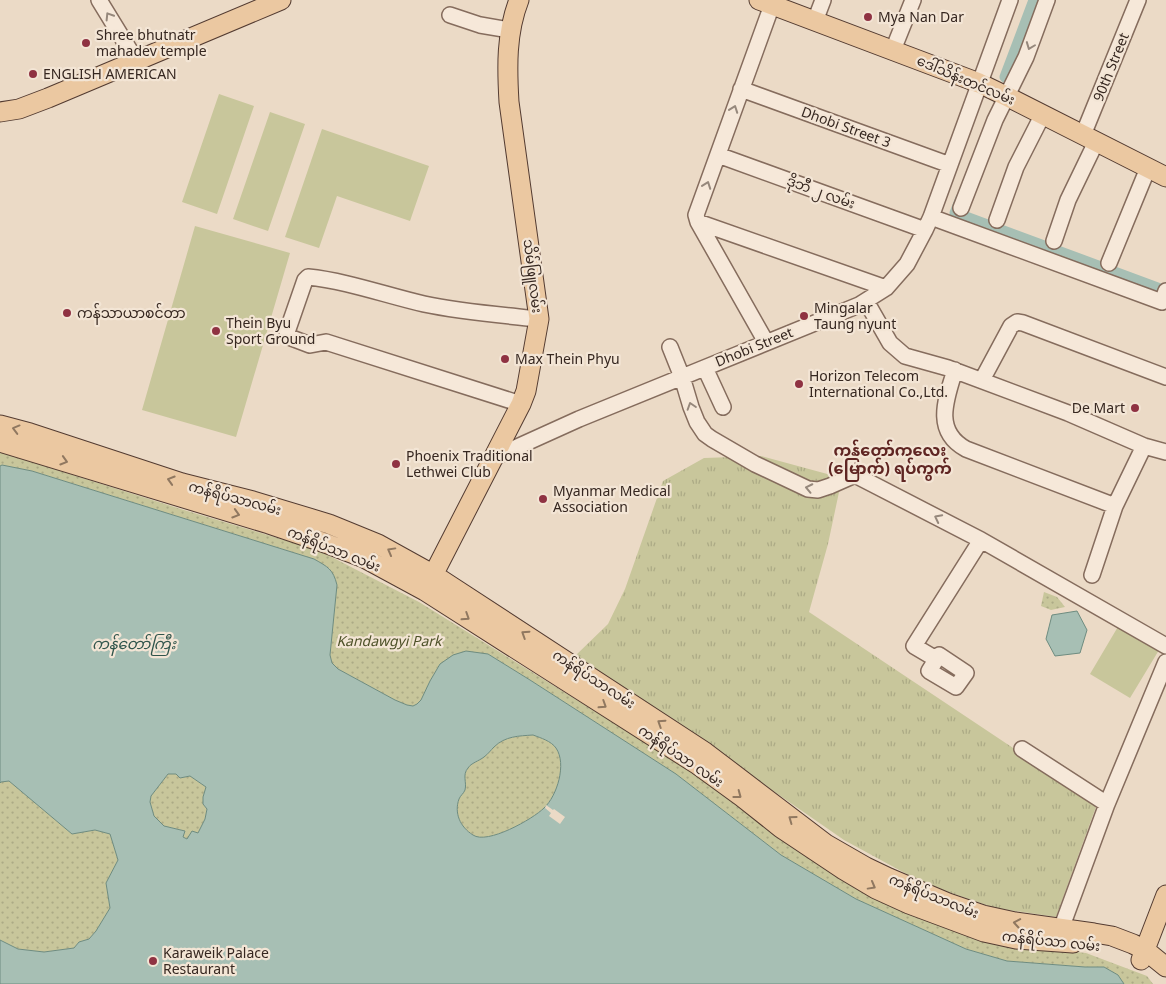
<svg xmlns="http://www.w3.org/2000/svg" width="1166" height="984" viewBox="0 0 1166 984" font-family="Georgia,'Noto Sans Myanmar',serif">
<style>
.grass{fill:url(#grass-tufts)}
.park{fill:url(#park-dots)}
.pitch{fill:#c8c69b}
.water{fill:#a7bfb4;stroke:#6e8c80;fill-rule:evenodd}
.pier{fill:#ebdac6}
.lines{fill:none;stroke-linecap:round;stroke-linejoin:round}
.canal{stroke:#a7bfb4;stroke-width:11}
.minor-casing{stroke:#856c5d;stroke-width:18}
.major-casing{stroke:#533b31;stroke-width:21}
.minor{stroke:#f6e8d9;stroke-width:15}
.major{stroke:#ebc8a1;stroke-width:19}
.oneway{stroke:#96887c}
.oneway2{stroke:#907860}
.poi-dot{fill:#8f3242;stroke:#f3e5d5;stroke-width:2}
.labels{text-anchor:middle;stroke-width:4.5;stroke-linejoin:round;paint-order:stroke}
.poi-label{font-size:14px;fill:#362720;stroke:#f3e5d5;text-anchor:start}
.street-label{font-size:14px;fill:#362720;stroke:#f3e5d5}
.park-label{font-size:14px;font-style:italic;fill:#4d5128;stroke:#f3e5d5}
.water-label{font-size:15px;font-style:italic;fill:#30554c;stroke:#f3e5d5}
.quarter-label{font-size:16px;font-weight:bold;fill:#5f2522;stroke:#f3e5d5}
</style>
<defs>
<pattern id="grass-tufts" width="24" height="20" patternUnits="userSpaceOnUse" patternTransform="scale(1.25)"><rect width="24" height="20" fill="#c8c69b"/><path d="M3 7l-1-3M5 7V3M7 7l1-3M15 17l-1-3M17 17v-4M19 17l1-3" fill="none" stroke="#acaa85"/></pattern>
<pattern id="park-dots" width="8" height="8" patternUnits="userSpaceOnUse" patternTransform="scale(1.25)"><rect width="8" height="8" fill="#c8c69b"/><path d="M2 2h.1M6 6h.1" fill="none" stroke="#acaa85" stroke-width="1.8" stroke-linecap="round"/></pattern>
</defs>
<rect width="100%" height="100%" fill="#ebdac6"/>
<!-- grass -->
<path class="grass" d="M761,456L842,478L828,544L809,612L1097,804L1056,917L995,908L925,884L844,840L708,746L574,657L608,624L625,589L663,481L704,458Z"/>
<!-- park -->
<path class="park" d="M0,452L184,510L318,550L419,602L928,918L989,943L1086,953L1147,976L1153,984H1124L1118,975L1104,967H1085L1007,961L966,949L856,899L781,855L676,774L530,680L488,654L440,664L430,681L421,700L417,704L413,706L407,705L395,700L338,669L332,663L330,655L337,585L329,568L314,559L32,471L0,466Z
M1044,592L1057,597L1065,607L1051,610L1041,606Z
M533,735C541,738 551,741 556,748C567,764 557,796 544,808C533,819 487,845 473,835C460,827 454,813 459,799C460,796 464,793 465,790C467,782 462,775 468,768C471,763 479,761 484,757C488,754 491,750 494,747C505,736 519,736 533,735Z
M168,774H176L180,778L190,776L206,787L203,797V804L207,809L205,819L198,833L188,839L183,837L185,831L164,826L154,816L150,802L151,796Z
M9,781L72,834L95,830L110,834L118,860L106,883L110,908L96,931L89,939L79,942L74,948L44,952L18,949L0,940V783L1,782Z"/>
<!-- pitch -->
<path class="pitch" d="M219,94L254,106L217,214L182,202Z
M270,112L305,124L268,231L233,219Z
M322,129L429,166L410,221L337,196L319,248L285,237Z
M195,226L290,253L236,437L142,410Z
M1119,625L1159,650L1130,698L1090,674Z"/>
<!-- water -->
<path class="water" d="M2,465L32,471L314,559C328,567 333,569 337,585L330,655L332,663L338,669L395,700L407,705L413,706L417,704L421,700L430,681L440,664L453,655L466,651L488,654L530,680L676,774L781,855L856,899L966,949L1007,961L1085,967H1104L1118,975L1124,984H0V940L18,949L44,952L74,948L79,942L89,939L96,931L110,908L106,883L118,860L110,834L95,830L72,834L9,781L1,782L0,783V466ZM533,735C541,738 551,741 556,748C567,764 557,796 544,808C533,819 487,845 473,835C460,827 454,813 459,799C460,796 464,793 465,790C467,782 462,775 468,768C471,763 479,761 484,757C488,754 491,750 494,747C505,736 519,736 533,735ZM168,774H176L180,778L190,776L206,787L203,797V804L207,809L205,819L198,833L192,831L187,839L183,837L185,831L164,826L154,816L150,802L151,796Z
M1077,611L1087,630L1080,653L1055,656L1046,639L1052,615Z"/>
<!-- pier -->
<path class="pier" d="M546,805L553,810L554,809L565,817L560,824L549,816L551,813L545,808Z"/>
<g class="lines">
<!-- canal -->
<path class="canal" d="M1005,77L1034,0
M961,198L955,213L1166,291"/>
<!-- minor casing -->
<g class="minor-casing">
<path id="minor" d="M99,0L137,62
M450,15L480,25L510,30
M815,21L823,0
M893,50L913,0
M741,89L950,165
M1083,135L1138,0
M718,155L925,230
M961,208L995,120L1026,57L1047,0
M931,217L1162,302L1166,291
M997,220L1016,167L1043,114
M698,222L886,288
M1054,241L1068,200L1096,142
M1109,263L1148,168
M866,301L890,343L905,356L948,368L1068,413L1144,446L1166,452
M766,342L698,222L696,215L772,5
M670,347L682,377L691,407L697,422L705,434L712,439L755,464L808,489L818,490L830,486L855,475L981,540L1166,646
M705,368L723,407
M955,370C946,399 933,431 966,449L1115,506
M982,380L1011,326L1017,322L1023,323L1166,377
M521,404L326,342L310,345L289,337L287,332L305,280L308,277C347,281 385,295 424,304C462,312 501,315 539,319
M495,457L579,419L859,305L886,288L907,264L925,230L931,217L1010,0
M1092,575L1115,506L1144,446
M939,655L966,673L956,687L929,671Z
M936,659L914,646L981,540
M1022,749L1107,804
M1061,929L1107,804L1166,662"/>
</g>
<!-- major casing -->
<g class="major-casing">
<path id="major" d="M759,0L979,83L1006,96L1166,177
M0,112L19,109L48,98L281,0
M0,425L30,433L182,483L253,501L329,524L378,544L434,575L705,752L826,844L866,867L889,878L948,903L983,915L1015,922L1094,933L1112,936L1133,944L1145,950L1166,967
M0,442L269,524L325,543L364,558L425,591L698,765L742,797L781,828L844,870L876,889L909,904L984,932L1016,939L1073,943
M428,585L521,404L526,391L539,319L509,102C507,68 506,33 519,0
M1141,960L1166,895"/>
</g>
<!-- minor -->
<use href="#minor" class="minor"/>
<!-- major -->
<use href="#major" class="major"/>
</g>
<!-- one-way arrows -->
<defs><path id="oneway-chevron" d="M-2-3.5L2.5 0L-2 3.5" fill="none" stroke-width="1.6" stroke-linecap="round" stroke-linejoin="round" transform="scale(1.25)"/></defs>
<g class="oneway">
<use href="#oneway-chevron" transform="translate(109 16) rotate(-122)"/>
<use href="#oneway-chevron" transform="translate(1030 46) rotate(111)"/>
<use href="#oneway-chevron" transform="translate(734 109) rotate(-70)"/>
<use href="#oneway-chevron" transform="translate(707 185) rotate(-70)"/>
<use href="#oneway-chevron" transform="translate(691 406) rotate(-108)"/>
<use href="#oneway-chevron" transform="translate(809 488) rotate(-168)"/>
<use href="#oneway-chevron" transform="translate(938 518) rotate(-153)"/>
</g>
<g class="oneway2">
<use href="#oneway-chevron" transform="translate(16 429) rotate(-165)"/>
<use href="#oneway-chevron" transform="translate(64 461) rotate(17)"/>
<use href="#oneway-chevron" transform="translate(171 480) rotate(-163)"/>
<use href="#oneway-chevron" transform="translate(236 514) rotate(17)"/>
<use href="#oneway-chevron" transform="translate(391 551) rotate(-151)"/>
<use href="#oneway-chevron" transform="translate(466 617) rotate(33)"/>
<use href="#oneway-chevron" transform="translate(525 634) rotate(-147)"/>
<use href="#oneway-chevron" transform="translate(603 705) rotate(33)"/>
<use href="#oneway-chevron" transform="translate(661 723) rotate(-147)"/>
<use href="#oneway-chevron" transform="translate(738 795) rotate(37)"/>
<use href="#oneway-chevron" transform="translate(792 819) rotate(-144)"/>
<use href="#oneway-chevron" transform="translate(872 886) rotate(29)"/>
<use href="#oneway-chevron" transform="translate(1017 923) rotate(-170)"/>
</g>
<!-- markers -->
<g class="poi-dot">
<circle cx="868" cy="17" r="5"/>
<circle cx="86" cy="43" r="5"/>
<circle cx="33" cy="74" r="5"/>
<circle cx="67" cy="313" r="5"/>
<circle cx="804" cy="316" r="5"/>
<circle cx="216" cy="331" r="5"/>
<circle cx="505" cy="359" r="5"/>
<circle cx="799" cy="384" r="5"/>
<circle cx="1135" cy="408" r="5"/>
<circle cx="396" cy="464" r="5"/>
<circle cx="543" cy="499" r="5"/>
<circle cx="153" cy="961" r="5"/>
</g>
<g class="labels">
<!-- poi labels -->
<g class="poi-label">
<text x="878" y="22">Mya Nan Dar</text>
<text x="96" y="40">Shree bhutnatr<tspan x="96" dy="16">mahadev temple</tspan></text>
<text x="43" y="79">ENGLISH AMERICAN</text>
<text x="814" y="313">Mingalar<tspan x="814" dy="16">Taung nyunt</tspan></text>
<text x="77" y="318">ကန်သာယာစင်တာ</text>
<text x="226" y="328">Thein Byu<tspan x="226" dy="16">Sport Ground</tspan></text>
<text x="515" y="364">Max Thein Phyu</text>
<text x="809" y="381">Horizon Telecom<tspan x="809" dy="16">International Co.,Ltd.</tspan></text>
<text x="1125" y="413" text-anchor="end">De Mart</text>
<text x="406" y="461">Phoenix Traditional<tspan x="406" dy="16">Lethwei Club</tspan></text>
<text x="553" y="496">Myanmar Medical<tspan x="553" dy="16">Association</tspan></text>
<text x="163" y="958">Karaweik Palace<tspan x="163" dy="16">Restaurant</tspan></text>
</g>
<!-- street labels -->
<g class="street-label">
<text transform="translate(1111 67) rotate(-68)" y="5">90th Street</text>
<text transform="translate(966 80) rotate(23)" y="5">ဒေါ်သိန်းတင်လမ်း</text>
<text transform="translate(846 127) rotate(20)" y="5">Dhobi Street 3</text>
<text transform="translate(821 192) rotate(20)" y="5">ဒိုဘီ ၂ လမ်း</text>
<text transform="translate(533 276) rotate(83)" y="5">သိမ်ဖြူလမ်း</text>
<text transform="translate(754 347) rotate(-22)" y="5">Dhobi Street</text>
<text transform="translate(235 498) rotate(15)" y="5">ကန်ရိပ်သာလမ်း</text>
<text transform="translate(334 549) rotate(22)" y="5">ကန်ရိပ်သာ လမ်း</text>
<text transform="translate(594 679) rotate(33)" y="5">ကန်ရိပ်သာလမ်း</text>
<text transform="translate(681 756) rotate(34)" y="5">ကန်ရိပ်သာ လမ်း</text>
<text transform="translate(934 896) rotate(22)" y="5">ကန်ရိပ်သာလမ်း</text>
<text transform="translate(1051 941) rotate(6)" y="5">ကန်ရိပ်သာ လမ်း</text>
</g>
<!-- park labels -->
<g class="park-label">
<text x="389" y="646">Kandawgyi Park</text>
</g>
<!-- water labels -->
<g class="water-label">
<text x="134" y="649">ကန်တော်ကြီး</text>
</g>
<!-- quarter labels -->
<g class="quarter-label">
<text x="890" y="456">ကန်တော်ကလေး<tspan x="890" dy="18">(မြောက်) ရပ်ကွက်</tspan></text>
</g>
</g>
</svg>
